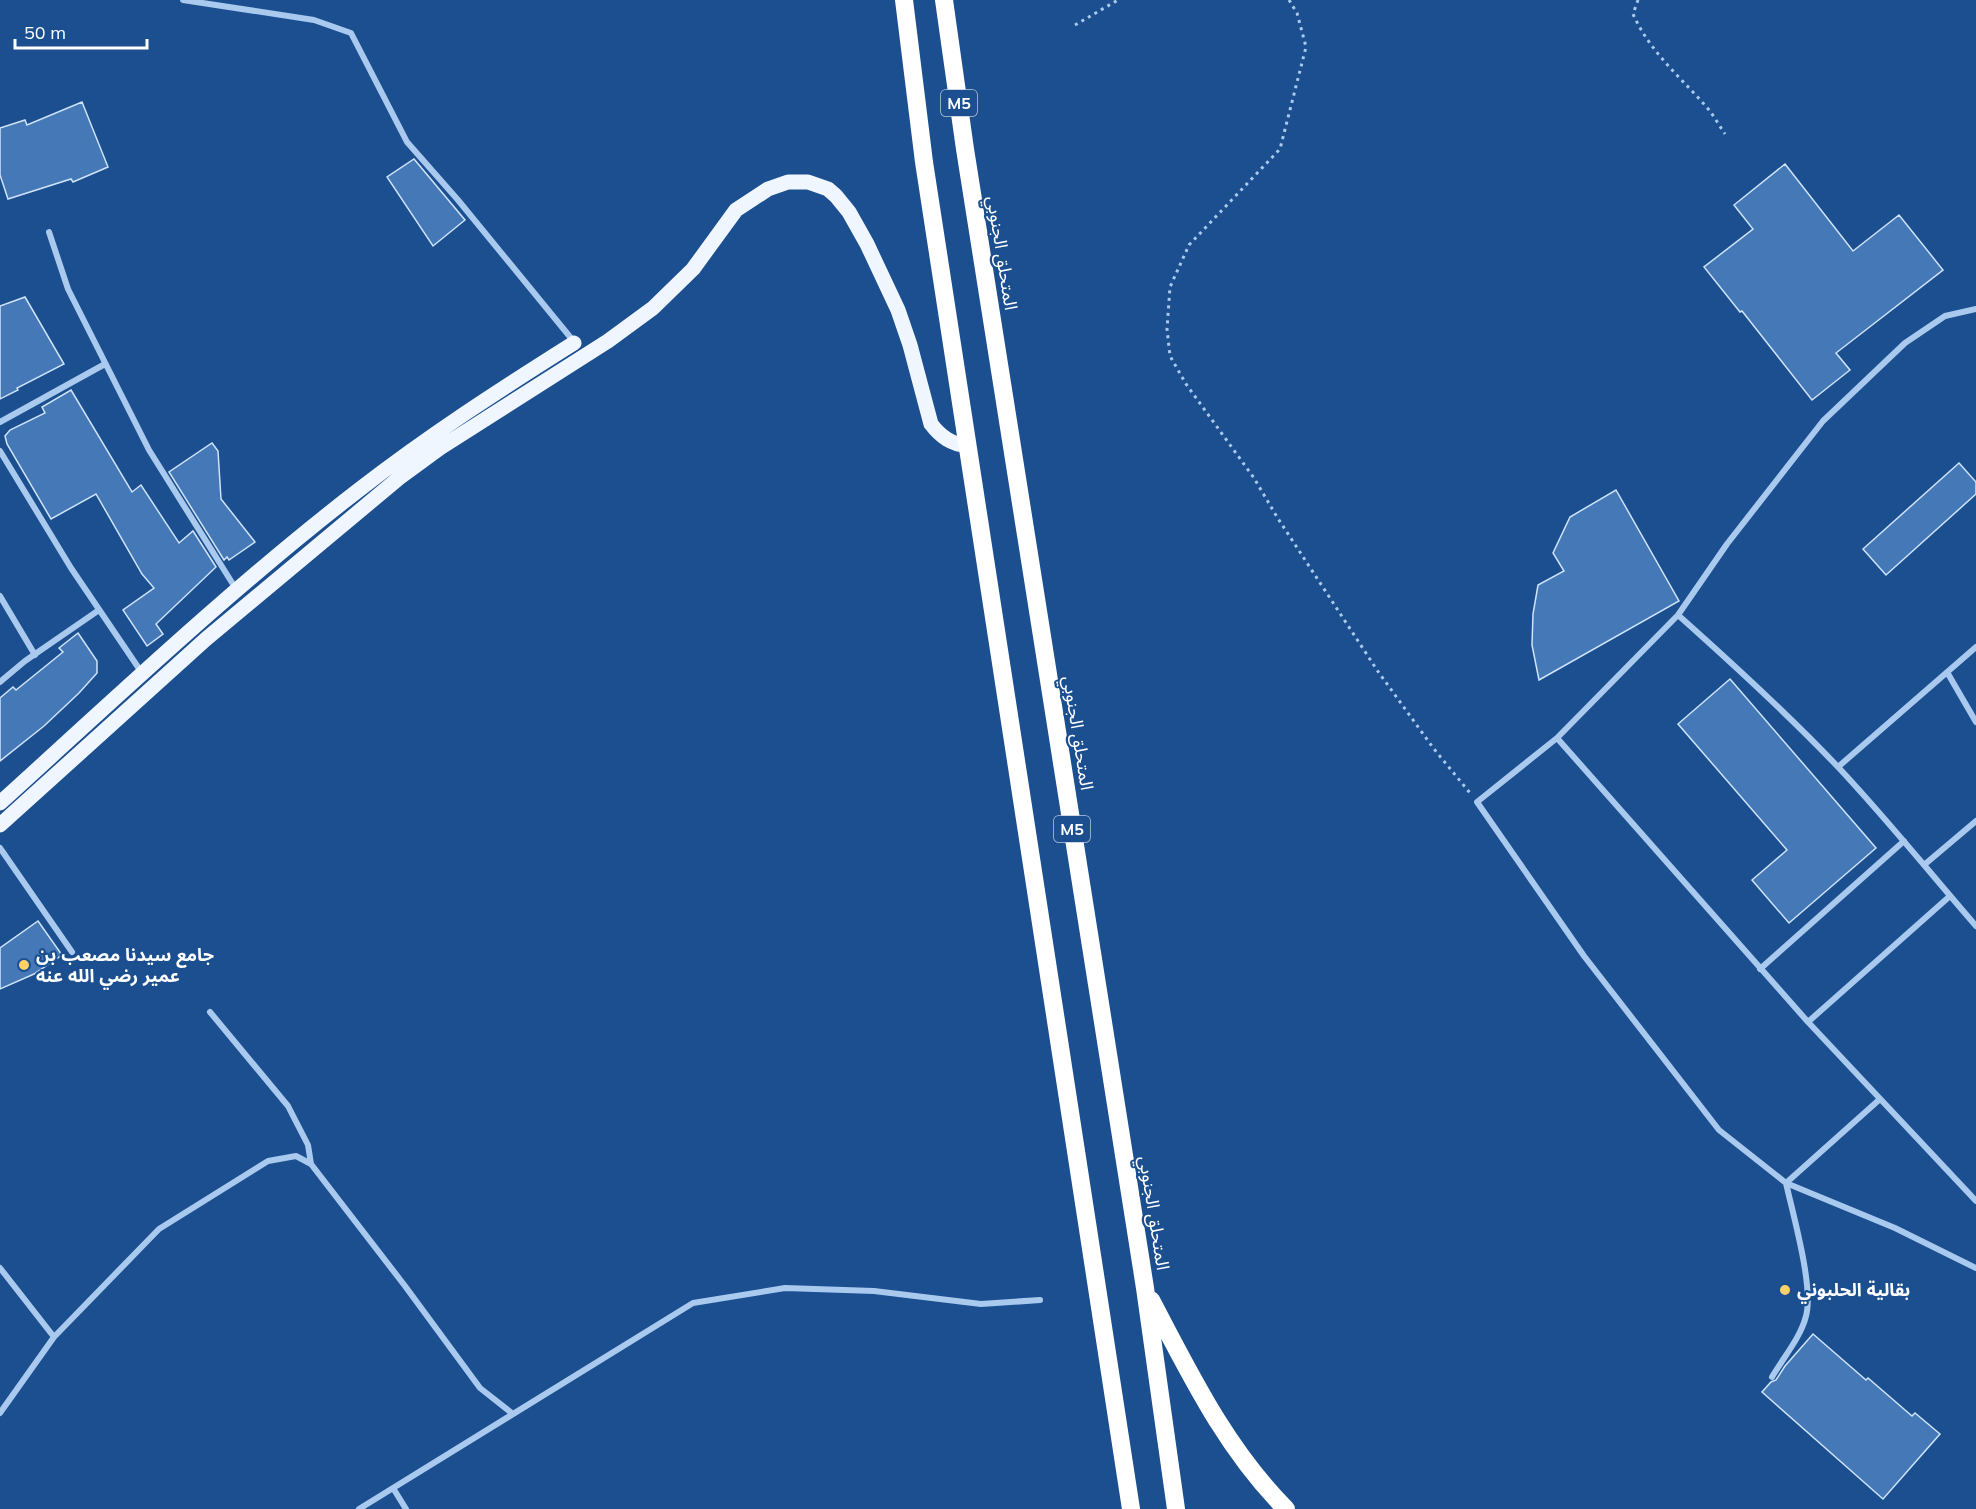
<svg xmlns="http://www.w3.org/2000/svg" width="1976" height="1509" viewBox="0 0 1976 1509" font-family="Mulish,'Noto Sans Arabic',sans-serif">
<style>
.building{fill:#4478b7;stroke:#cfe3fa;stroke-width:1.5}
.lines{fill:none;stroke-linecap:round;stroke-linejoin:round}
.path{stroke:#a9c9ee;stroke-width:3;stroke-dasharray:3 4.5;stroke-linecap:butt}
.street{stroke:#a9c9ee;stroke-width:6}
.primary{stroke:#f0f6ff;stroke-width:15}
.highway{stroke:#fff;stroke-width:18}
.poi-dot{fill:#ffd166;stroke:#1b4f8f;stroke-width:2}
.labels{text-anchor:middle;stroke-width:4.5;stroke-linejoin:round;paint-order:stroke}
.shield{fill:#1b4f8f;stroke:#bbcadd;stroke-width:1.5}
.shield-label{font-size:16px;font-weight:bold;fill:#fff}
.street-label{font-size:18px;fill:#fff;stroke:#1b4f8f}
.poi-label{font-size:18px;font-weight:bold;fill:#fff;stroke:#1b4f8f;text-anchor:start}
</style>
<rect width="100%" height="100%" fill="#1b4f8f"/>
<!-- building -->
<path class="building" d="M82,102L108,167L73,182L71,179L8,199L0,175V128L25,120L27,125Z
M414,159L465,220L433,246L387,177Z
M1785,164L1853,251L1899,215L1943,270L1836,353L1850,370L1812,400L1742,311L1740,312L1704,267L1753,229L1734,205Z
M25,297L64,364L17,388L18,390L0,399V306Z
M71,390L132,492L141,485L179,543L193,531L216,567L156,624L163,634L147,646L123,610L154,588L142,574L96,494L51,519L7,444L5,436L10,430L45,413L42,407Z
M212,443L218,451L221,499L255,542L229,560L227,557L224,560L169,472Z
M1959,463L1976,482V494L1886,575L1863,549Z
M1616,490L1679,601L1539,680L1532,645L1533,614L1538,585L1564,571L1553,553L1570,517Z
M78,633L97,661V673L79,693L44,726L0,761V698L13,687L16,690L63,652L59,648Z
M1730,679L1876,848L1789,923L1752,880L1787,850L1678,724Z
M38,921L62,955L34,974L0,989V948Z
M1813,1334L1866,1380L1868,1378L1912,1416L1915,1413L1940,1434L1883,1499L1762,1392L1771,1382L1776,1380L1785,1366Z"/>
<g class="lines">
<!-- path -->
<path class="path" d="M1289,0L1297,13L1306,47L1280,149L1189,245L1170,287L1167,329L1170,356L1186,384L1254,478L1277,517L1377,670L1434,749L1470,793
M1638,0L1633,14C1649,50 1677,74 1703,103C1712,112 1718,124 1725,134
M1075,25L1118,0"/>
<!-- street -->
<path class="street" d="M183,0L314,20L351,33L407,142L458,200L575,343
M49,232L68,289L149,450L236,589
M1976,309L1945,316L1905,343L1823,421L1727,544L1678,615L1557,738L1477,802L1584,956L1719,1130L1786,1183L1895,1228L1976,1268
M0,422L105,364
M0,451L71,568L142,673
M0,596L35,655
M1678,615C1733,664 1787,713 1838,767C1886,818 1930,873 1976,926
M1947,672L1976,722
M0,682L25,661L99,610
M1557,738L1808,1022L1976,1201
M1838,767L1976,647
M0,848L72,952
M1924,865L1976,821
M1760,969L1904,841
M210,1012L288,1106L308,1145L311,1164
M1808,1022L1950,896
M0,1268L54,1337
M1772,1377C1783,1358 1801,1337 1806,1316C1814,1287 1793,1215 1786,1183L1880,1099
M0,1413L54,1337L159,1229L268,1161L296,1156L311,1164L405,1286L480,1388L513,1414
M393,1488L406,1509
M359,1509L693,1303L785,1288L874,1291L981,1304L1040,1300"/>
<!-- primary -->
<path class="primary" d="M0,803C118,696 234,586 360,489C428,436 501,389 574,343
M0,825L206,639L399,478L440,448L608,341L653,308L693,269L736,210L768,189L788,182H808L828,189L836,196L849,212L867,244L898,310L910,345L931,424C941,437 951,444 968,446"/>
<!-- highway -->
<path class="highway" d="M904,0L924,162L1131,1509
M944,0L965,149L1145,1288L1176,1509
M1151,1300C1190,1374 1226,1449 1286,1509"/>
</g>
<!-- markers -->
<g class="poi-dot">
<circle cx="24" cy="965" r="6"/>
<circle cx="1785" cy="1290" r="6"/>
</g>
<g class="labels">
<!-- shield labels -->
<g class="shield">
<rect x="941" y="90" width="36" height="26" rx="4.5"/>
<rect x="1054" y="816" width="36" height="26" rx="4.5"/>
</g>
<g class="shield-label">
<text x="959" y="109">M5</text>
<text x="1072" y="835">M5</text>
</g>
<!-- street labels -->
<g class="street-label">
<text transform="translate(1002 253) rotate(81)" y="6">المتحلق الجنوبي</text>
<text transform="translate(1078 733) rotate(81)" y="6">المتحلق الجنوبي</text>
<text transform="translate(1154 1213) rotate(81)" y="6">المتحلق الجنوبي</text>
</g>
<!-- poi labels -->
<g class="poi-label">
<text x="36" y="961">جامع سيدنا مصعب بن<tspan x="36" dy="21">عمير رضي الله عنه</tspan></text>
<text x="1797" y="1296">بقالية الحلبوني</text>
</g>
</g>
<!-- scale -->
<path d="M15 39v9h132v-9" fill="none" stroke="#ffffff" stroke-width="3"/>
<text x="24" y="39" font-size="18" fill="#ffffff" stroke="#1b4f8f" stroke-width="4.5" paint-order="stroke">50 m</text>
</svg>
